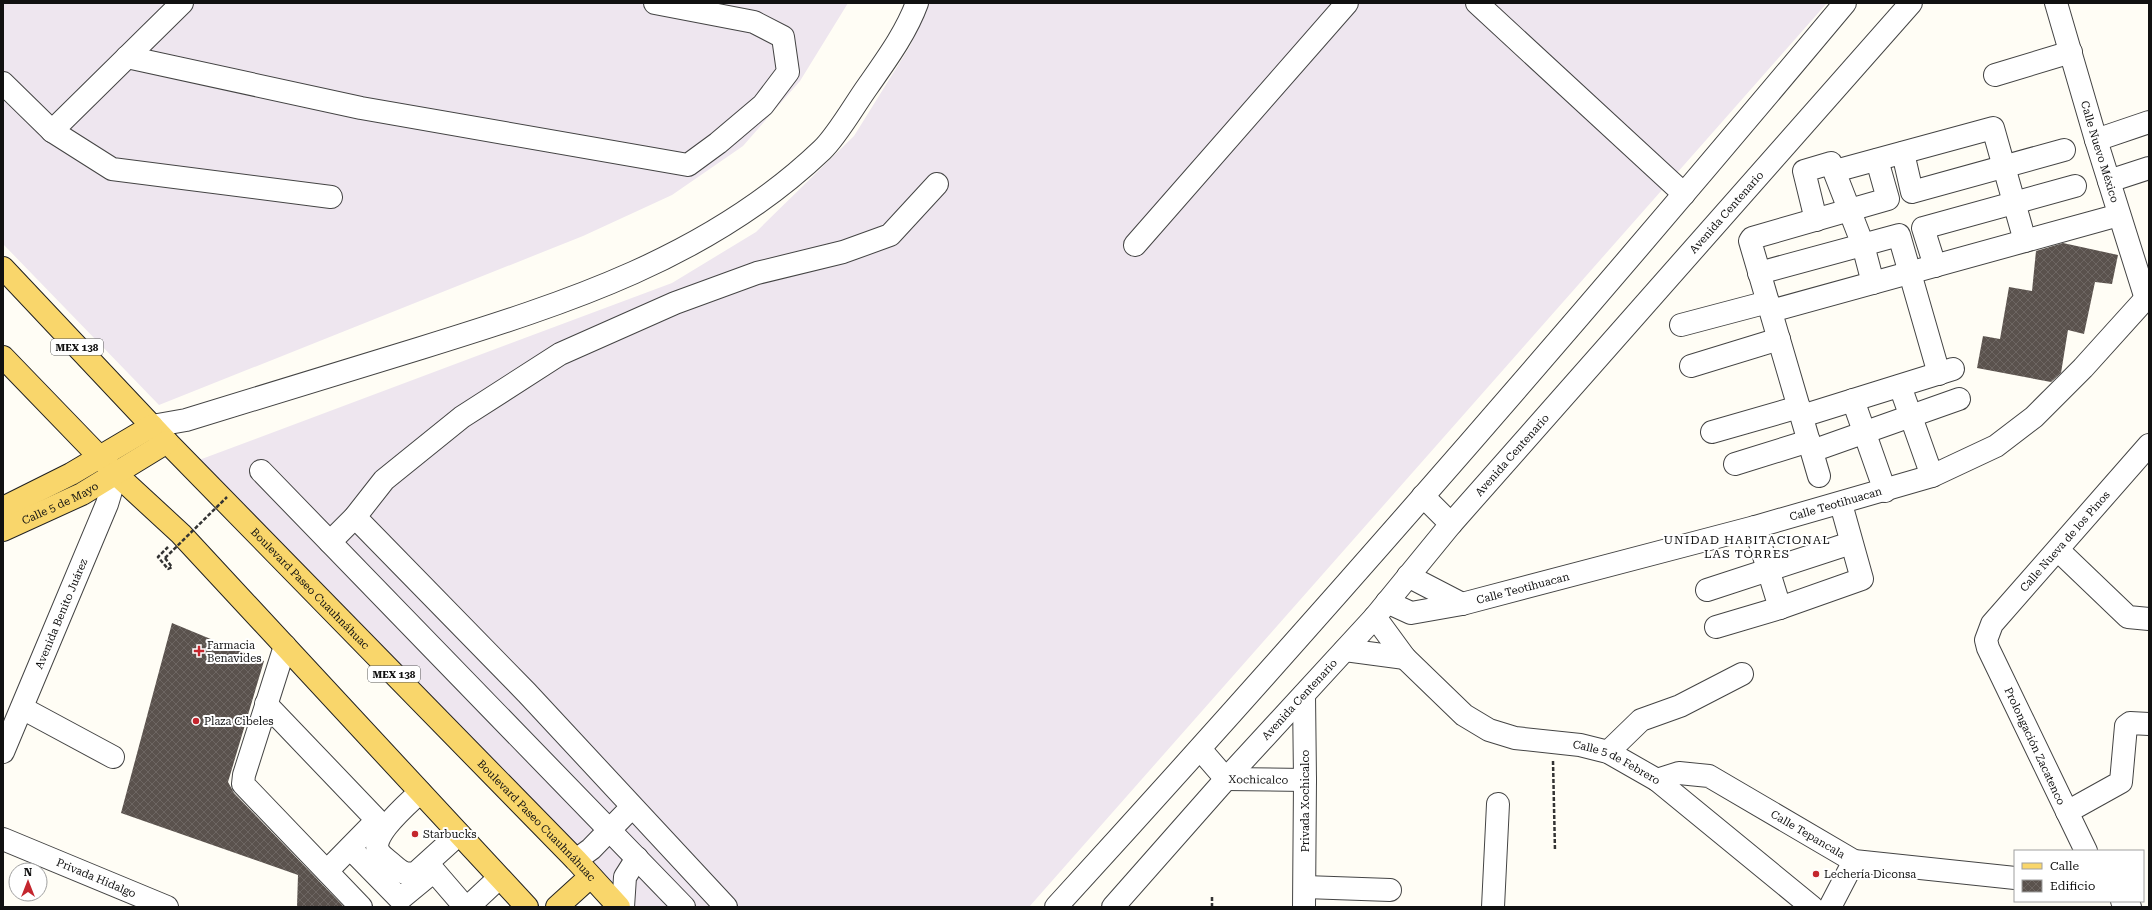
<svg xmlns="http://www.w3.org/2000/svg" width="2152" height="910" viewBox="0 0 2152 910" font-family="'Roboto Serif',serif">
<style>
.industrial{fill:#eee6ef}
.building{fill:url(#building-cross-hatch)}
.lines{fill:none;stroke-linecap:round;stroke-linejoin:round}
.minor-casing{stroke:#444;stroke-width:24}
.major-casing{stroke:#222;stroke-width:24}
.path{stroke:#333;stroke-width:2.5;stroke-dasharray:4 2;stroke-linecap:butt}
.minor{stroke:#fff;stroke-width:22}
.major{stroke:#f9d66b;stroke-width:22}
.path-bridge{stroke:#333;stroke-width:2.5;stroke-dasharray:4 2;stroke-linecap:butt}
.poi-dot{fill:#c4262e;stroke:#fff;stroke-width:1.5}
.labels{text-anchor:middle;stroke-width:4;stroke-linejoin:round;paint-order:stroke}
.shield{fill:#fff;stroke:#585858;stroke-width:1}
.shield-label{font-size:10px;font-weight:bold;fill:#111}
.street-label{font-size:11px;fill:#111;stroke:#fff}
.poi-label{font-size:11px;fill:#111;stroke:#fff;text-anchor:start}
.neighbourhood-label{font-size:12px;letter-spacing:1px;fill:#111;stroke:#fff}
</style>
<defs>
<pattern id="building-cross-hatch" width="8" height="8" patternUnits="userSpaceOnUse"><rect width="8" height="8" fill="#5a524d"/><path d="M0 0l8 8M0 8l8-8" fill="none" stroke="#6d6662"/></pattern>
</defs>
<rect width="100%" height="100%" fill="#fffdf5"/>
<!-- industrial -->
<path class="industrial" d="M3,3H848L800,81L743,146L672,195L583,236L159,405L3,244Z
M929,3H1827L1029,907H634L199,460L672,283L756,232L854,136L910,46Z"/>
<!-- building -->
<path class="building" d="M2063,243L2118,255L2112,284L2095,282L2084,334L2068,330L2061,373L2051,382L1977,368L1983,336L2000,339L2009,287L2032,291L2036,251Z
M172,623L264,661L228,782L234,793L344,907H297L298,875L121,813Z"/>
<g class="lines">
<!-- minor casing -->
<g class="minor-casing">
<g id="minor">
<path d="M1477,3L1684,194"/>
<path id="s1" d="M2056,3L2096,140L2146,299"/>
<path d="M127,57L361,108L688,165L718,143L763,105L788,72L783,37L754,22L655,3"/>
<path d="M1995,75L2071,52"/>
<path d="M3,83L52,131L112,169L331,197"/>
<path d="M52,131L182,3"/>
<path d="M2096,140L2149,122"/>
<path d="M1903,153L1912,192L2064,150"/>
<path d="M1835,171L1993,128L2025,241"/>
<path d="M2109,181L2149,168"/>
<path d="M1816,220L1804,171L1831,163L1863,245L1873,283"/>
<path d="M1135,245L1347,3"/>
<path d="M1935,266L1923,228L2075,186"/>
<path d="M1759,273L1899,235L1939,374"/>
<path d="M1771,311L2119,215"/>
<path d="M1681,325L1768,302"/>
<path d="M1691,366L1779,339"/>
<path d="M1900,386L1932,476"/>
<path d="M1853,400L1885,491"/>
<path d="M1802,416L1953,369"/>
<path d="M152,426L186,420C264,396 342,372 421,348C566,303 709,258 822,150C837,136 855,104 868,86C886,60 906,33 917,3"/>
<path d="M1712,432L1799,407"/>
<path d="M1812,451L1959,399"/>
<path d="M1735,464L1809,441"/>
<path d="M261,471L684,907"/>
<path d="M1819,476L1750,241L1752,238L1888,199L1877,160"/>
<path d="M1423,496L1451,524"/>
<path d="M355,517L527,693L726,907"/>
<path d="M1755,527L1780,608"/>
<path d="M330,542L355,517L384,480L462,417L560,354L675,303L757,273L843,252L890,235L937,184"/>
<path d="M2058,550L2128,617L2149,619"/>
<path d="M1408,576L1462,604"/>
<path d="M1707,590L1851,543"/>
<path id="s2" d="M1387,602L1411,613L1462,604L1755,527L1932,476L1996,446L2034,417L2083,368L2149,295"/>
<path id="s3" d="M1375,617L1405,658L1464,715L1489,730L1515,738L1580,745L1608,752L1657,780L1812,907"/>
<path d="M1716,627L1780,608L1862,579L1841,504"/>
<path d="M285,646L244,775L243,784L361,907"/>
<path d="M1345,650L1405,658"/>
<path d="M1304,695L1305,780L1304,907"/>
<path d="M266,704L377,820L327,871"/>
<path d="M22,708L113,757"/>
<path id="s4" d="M1200,749L1226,779L1305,780"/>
<path id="s5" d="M3,752L107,504L116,474"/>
<path d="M1608,752L1641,720L1680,706L1742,674"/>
<path id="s6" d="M1657,780L1679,773L1709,776L1854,861L2015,878"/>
<path d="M420,792C409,803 368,837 379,852C382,857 389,861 393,865C401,872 406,876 417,872L459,834"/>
<path d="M2067,812L2121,782L2126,726L2130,723L2149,724"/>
<path id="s7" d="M3,839L167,907"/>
<path d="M350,848L400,899L434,871L465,907"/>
<path id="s8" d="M2086,851L1988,648L1986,640L1992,624L2149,445"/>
<path d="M576,860L591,849L632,807"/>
<path d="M1305,887L1390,890"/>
<path d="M2122,901L2130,907"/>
<path d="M468,907L499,878"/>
<path d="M623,907L625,877L637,858"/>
<path d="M1056,907C1326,612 1588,310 1845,3"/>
<path id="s9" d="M1113,907L1226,779L1375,617L1451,524L1911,3"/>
<path d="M1493,907L1498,804"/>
<path d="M1830,907L1854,861"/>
</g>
</g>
<!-- major casing -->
<g class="major-casing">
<g id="major">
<path id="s10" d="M3,268L167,442L576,860L619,907"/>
<path d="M3,357L116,474L181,534L527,907"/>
<path d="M3,508L71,474L152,426"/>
<path id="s11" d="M3,530L82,494L167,442"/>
<path d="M557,907L590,877"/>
</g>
</g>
<!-- path -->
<path class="path" d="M165,558L172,567L168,569L158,557L168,547
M1553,761L1555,851
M1212,907V896"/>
<!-- minor -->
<use href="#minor" class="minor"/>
<!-- major -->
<use href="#major" class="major"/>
<!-- path-bridge -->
<path class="path-bridge" d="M165,558L227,497"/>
</g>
<!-- markers -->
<g class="poi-dot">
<path d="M197 645h4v4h4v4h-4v4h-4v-4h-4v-4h4z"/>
<circle cx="196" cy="721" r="4"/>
<circle cx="415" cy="834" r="4"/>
<circle cx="1816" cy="874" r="4"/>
</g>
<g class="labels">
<!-- shield labels -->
<g class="shield">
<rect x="51" y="339" width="52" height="16" rx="3"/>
<rect x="368" y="666" width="52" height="16" rx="3"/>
</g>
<g class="shield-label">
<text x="77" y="351">MEX 138</text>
<text x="394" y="678">MEX 138</text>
</g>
<!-- street labels -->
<g class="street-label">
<text dy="4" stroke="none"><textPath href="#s1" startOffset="155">Calle Nuevo México</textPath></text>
<text dy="4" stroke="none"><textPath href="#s9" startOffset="927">Avenida Centenario</textPath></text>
<text dy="4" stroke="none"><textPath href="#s9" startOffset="603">Avenida Centenario</textPath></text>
<text dy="4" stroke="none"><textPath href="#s11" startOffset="63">Calle 5 de Mayo</textPath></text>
<text dy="4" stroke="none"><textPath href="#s2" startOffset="465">Calle Teotihuacan</textPath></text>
<text dy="4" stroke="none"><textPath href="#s8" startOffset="361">Calle Nueva de los Pinos</textPath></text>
<text dy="4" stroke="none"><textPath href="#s2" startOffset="141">Calle Teotihuacan</textPath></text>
<text dy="4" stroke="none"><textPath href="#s10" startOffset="444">Boulevard Paseo Cuauhnáhuac</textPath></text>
<text dy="4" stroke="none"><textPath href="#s5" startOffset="150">Avenida Benito Juárez</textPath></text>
<text dy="4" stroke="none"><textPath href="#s9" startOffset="279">Avenida Centenario</textPath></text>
<text transform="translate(2035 746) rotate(65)" y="4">Prolongación Zacatenco</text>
<text dy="4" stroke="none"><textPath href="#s3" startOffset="295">Calle 5 de Febrero</textPath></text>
<text dy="4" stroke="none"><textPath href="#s4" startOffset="72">Xochicalco</textPath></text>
<text transform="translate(1305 801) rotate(-90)" y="4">Privada Xochicalco</text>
<text dy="4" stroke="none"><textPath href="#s10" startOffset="768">Boulevard Paseo Cuauhnáhuac</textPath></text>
<text dy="4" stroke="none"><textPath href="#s6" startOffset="168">Calle Tepancala</textPath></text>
<text dy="4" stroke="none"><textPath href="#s7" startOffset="101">Privada Hidalgo</textPath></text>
</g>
<!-- poi labels -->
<g class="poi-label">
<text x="207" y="649">Farmacia<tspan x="207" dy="13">Benavides</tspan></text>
<text x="204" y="725">Plaza Cibeles</text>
<text x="423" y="838">Starbucks</text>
<text x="1824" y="878">Lechería Diconsa</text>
</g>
<!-- neighbourhood labels -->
<g class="neighbourhood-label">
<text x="1747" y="544">UNIDAD HABITACIONAL<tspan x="1747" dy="14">LAS TORRES</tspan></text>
</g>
</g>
<!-- border -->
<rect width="2152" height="910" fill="none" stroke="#111111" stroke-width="8"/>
<!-- legend -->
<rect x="2014" y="850" width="130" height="52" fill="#ffffff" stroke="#a0a0a0"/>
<rect x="2022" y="863" width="20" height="6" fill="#f9d66b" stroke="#a0a0a0"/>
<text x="2050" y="870" font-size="12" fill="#111111">Calle</text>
<rect x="2022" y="880" width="20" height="12" fill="url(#building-cross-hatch)" stroke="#a0a0a0"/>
<text x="2050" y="890" font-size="12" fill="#111111">Edificio</text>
<!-- north arrow -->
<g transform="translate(28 882)"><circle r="19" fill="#ffffff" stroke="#a0a0a0"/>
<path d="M0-3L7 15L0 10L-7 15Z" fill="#c4262e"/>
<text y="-6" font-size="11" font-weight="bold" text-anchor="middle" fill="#111111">N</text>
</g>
</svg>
